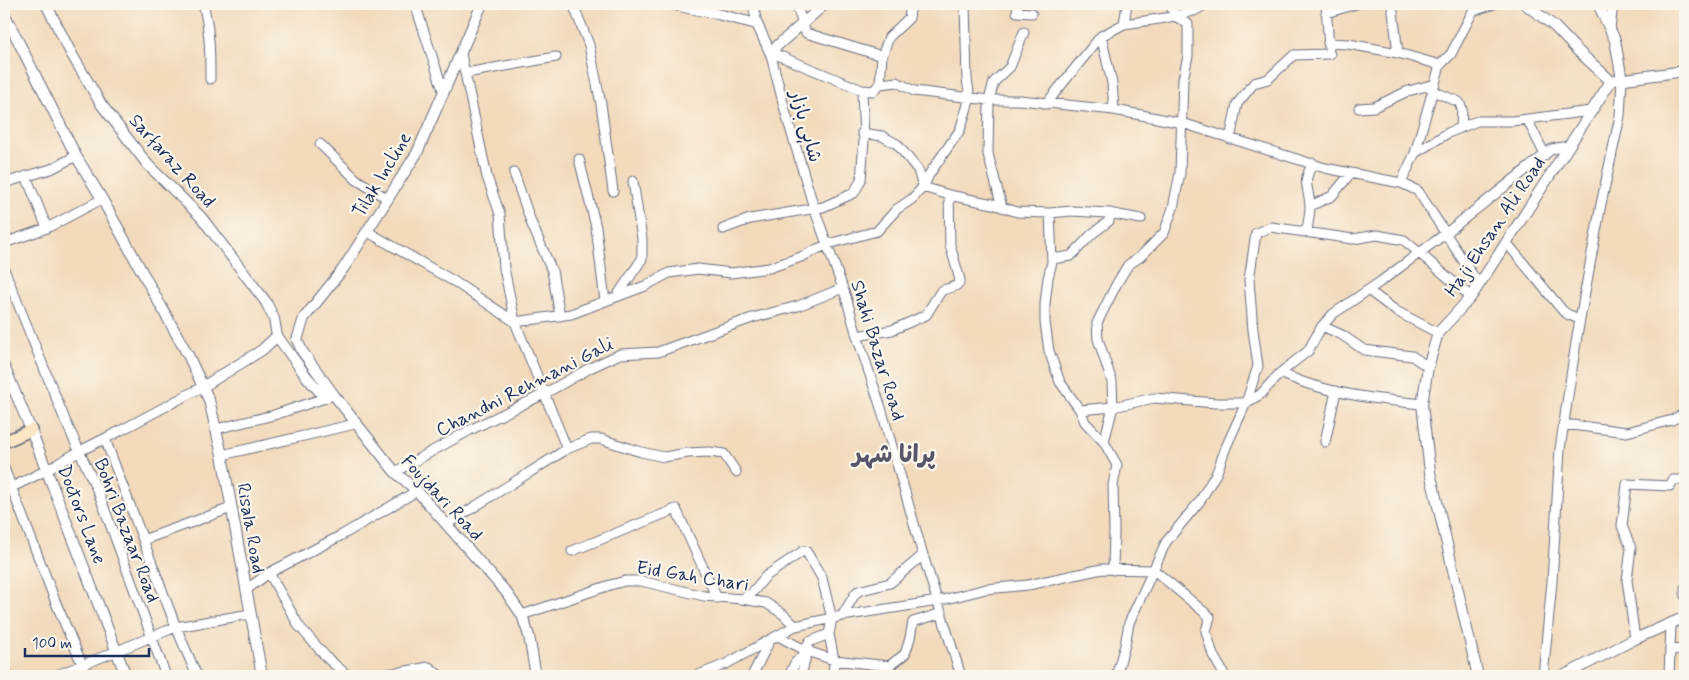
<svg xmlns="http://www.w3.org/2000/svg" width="1689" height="680" viewBox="0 0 1689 680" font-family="Mynerve,'Playpen Sans Arabic',sans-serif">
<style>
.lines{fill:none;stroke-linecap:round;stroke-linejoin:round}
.minor-casing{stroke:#666b7f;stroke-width:11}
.tertiary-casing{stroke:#666b7f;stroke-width:12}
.secondary-casing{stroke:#666b7f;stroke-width:14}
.minor{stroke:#fff;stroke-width:9}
.tertiary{stroke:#fff;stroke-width:10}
.secondary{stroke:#fce6c4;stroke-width:11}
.labels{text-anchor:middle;stroke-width:4.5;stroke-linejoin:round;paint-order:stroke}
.street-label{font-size:19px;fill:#1b2f5e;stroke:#fbf7ec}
.district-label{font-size:24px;font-weight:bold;fill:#58556b;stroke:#fbf7ec}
</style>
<rect width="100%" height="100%" fill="#fbf7ec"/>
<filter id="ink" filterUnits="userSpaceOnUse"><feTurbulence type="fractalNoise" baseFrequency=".02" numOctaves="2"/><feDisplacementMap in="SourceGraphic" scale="10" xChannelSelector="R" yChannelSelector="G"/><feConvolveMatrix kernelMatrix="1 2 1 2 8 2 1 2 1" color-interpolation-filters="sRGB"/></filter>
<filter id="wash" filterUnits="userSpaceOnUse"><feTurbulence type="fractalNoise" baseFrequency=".0096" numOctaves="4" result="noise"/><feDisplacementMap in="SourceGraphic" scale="20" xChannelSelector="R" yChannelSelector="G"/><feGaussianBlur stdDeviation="1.12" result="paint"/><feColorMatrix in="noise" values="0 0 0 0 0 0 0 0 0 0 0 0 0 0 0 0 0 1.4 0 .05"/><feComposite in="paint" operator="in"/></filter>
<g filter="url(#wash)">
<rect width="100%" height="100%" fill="#f2dabb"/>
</g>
<g filter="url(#ink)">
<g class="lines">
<!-- minor casing -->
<g class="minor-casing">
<path id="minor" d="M203,4C210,29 210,54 210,79
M573,4L589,45L601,104L613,191
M753,4L757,24
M796,4L806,33L882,56L889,37L909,18L911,4
M1018,4L1017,12L1032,13
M1326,4L1329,48
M1392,4L1398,53
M416,7L444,93
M1326,13L1356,4
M1124,24L1127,4
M1610,29L1613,4
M1101,36L1112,83L1114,110
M1328,43L1348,44L1398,53L1440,65
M770,52L862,90L873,91L880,84L897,82L914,91L989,100H1020L1114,110L1136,114L1182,123L1325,168L1401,183
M770,52L786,114L814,208L846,297L857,336L881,408L923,555L961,676
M461,54L487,177L500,214L504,268L515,322L567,449L591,439H601L641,452L664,457L688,453L709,452L724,454L736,472
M466,73L556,57
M880,84L882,56
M1433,91L1459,102L1462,109L1461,128
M1046,104L1101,36L1124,24L1166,18L1194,11L1206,4
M1359,108L1374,107L1408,91L1435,84
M1527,119L1545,155
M862,133L882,136L897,144L918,170L923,187
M1230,139L1237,104L1254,83L1268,79L1294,55L1330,54
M320,144L357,180L388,199
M1415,153L1448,133L1477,121H1512L1591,111
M579,159L596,227L605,301
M514,173L531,222L552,271L560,316
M26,176L47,228
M4,183L51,169L76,156
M923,187L949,195L993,204L1017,212L1050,213L1072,211L1108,213L1141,219
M1310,206L1332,196L1351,173
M1002,207L988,154L989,100L994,82L1010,67L1024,32
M1050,213L1052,262L1048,278L1045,304V322L1049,351L1060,382L1080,410L1085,422L1104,442
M723,229L750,219L823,207L854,193L861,180L864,140L862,90
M1307,231C1308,223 1310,214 1310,206C1309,186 1301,184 1313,163
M368,232L455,282L515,322L571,314L645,286L669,273L698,269L731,273L769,268L801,257L828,244L877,231L897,209L912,199L923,187L930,173L960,130L970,98L967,79L965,4
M1506,242L1563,311L1569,315L1580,319
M4,243L47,228L102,199
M1052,259L1071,256L1092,234L1109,221L1110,213
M4,269L65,420L99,494L166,676
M1479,285L1418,191L1401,183L1415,153L1440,65L1451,54L1473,11L1494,4
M1368,290L1396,311L1438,333
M617,296L642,259V239L633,181
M1322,326L1342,335L1364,350L1412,356L1428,367
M857,336L892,330L926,315L941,291C947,287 958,289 960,280L950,245L949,195
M1280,373C1290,377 1301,382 1312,385C1347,396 1385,400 1422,404
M1080,410L1113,407L1154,398L1216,403H1246L1261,394L1280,373L1308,351L1322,326L1333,314L1380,282L1445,234L1552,149L1568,146
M1564,424L1627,432L1672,420L1685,413
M216,429L274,415L331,396
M105,439L176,627L197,676
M1325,442L1336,391
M222,455L355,424
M4,468L56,603L87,676
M395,472L470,430L544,394L590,368L620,354L658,352L752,318L798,306L843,288
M4,491L47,470L80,451L116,433L204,386
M447,524L567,449
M143,540L231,508
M572,551L676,509L717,598
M1113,570L1114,530L1113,485L1117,465L1104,442L1113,407L1112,382L1098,339L1097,323L1116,285L1128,265L1140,257L1164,233L1173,208L1180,173L1183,79L1188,56V24L1175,16L1170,4
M269,573L299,626L327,658L348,676
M1685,588V596
M246,590L269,573L342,535L417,491
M742,599L751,594L766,576L803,551H806L822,578L832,619L829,634L809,642L807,651L795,663L789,676
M522,615L610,585L625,581H641L704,596L742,599L766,603L783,614L795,626
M842,616L855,594L858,591L890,583L923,555
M829,634L834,660L833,676
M778,636L807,651L834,660L889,666L905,654L910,638L913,622L942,613
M1635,639L1627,580L1631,548L1622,526L1627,484L1670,486L1673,480H1685
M1671,650L1685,649
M401,672L429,667L440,676
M55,676L176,627L250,614
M373,676L401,672V676
M696,676L726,664L795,626L842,616L938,601L986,589L1028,585L1102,569L1154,570L1210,617L1206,631L1213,655L1225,676
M752,676L769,642
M801,676L807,652
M1116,676L1125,645L1129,623L1166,542L1200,501L1217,472L1226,447L1246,403L1258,366L1253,330L1249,280L1256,233L1271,227L1353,239L1377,235L1404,240L1471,297
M1543,676L1552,582L1560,449L1577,336L1601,204L1620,116L1622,80
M1669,676L1671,623"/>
</g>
<!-- tertiary casing -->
<g class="tertiary-casing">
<path id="tertiary" d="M46,4L71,53L101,104L148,165L201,217L266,302L274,319L277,336L306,376L325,398
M482,4L417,153L343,269L304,318L297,340L302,351L334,395L395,472L417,491L506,592L522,615L529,636L536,676
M670,4L713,13L757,24L770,52L825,4
M1525,4L1554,26L1577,50L1611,81
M1598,4L1615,40L1622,80
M4,13L76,156L102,199L189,357L209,400L222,455L262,676
M1617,80L1685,71
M4,366L31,430L126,676
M204,386L262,350L277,336
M1478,676L1430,472L1422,404L1428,367L1438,333L1471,297L1611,81
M1563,676L1635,639L1685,617"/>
</g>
<!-- secondary casing -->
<g class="secondary-casing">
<path id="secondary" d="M4,442L31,430
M4,670L6,676"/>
</g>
<!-- minor -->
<use href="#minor" class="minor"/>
<!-- tertiary -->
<use href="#tertiary" class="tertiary"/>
<!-- secondary -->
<use href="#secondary" class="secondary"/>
</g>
</g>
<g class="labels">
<!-- street labels -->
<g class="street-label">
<text transform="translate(807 126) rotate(74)" y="7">شاہی بازار</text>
<text transform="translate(173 160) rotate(48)" y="7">Sarfaraz Road</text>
<text transform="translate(381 174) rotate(-59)" y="7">Tilak Incline</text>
<text transform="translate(1494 226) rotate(-56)" y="7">Haji Ehsan Ali Road</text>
<text transform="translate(879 350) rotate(73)" y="7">Shahi Bazar Road</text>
<text transform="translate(524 386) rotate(-27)" y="7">Chandni Rehmani Gali</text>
<text transform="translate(443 497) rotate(47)" y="7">Foujdari Road</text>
<text transform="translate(83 514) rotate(69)" y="7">Doctors Lane</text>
<text transform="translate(252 528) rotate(80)" y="7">Risala Road</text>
<text transform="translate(128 530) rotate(69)" y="7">Bohri Bazaar Road</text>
<text transform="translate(693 575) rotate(9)" y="7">Eid Gah Chari</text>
</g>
<!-- district labels -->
<g class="district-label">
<text x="894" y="462">پرانا شہر</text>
</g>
</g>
<!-- margin -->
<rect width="1689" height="680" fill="none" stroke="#fbf7ec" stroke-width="20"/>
<!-- scale -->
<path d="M25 648v8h124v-8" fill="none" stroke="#1b2f5e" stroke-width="2.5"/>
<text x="32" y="648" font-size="15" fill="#1b2f5e" stroke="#fbf7ec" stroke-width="4" paint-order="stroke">100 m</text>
</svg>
